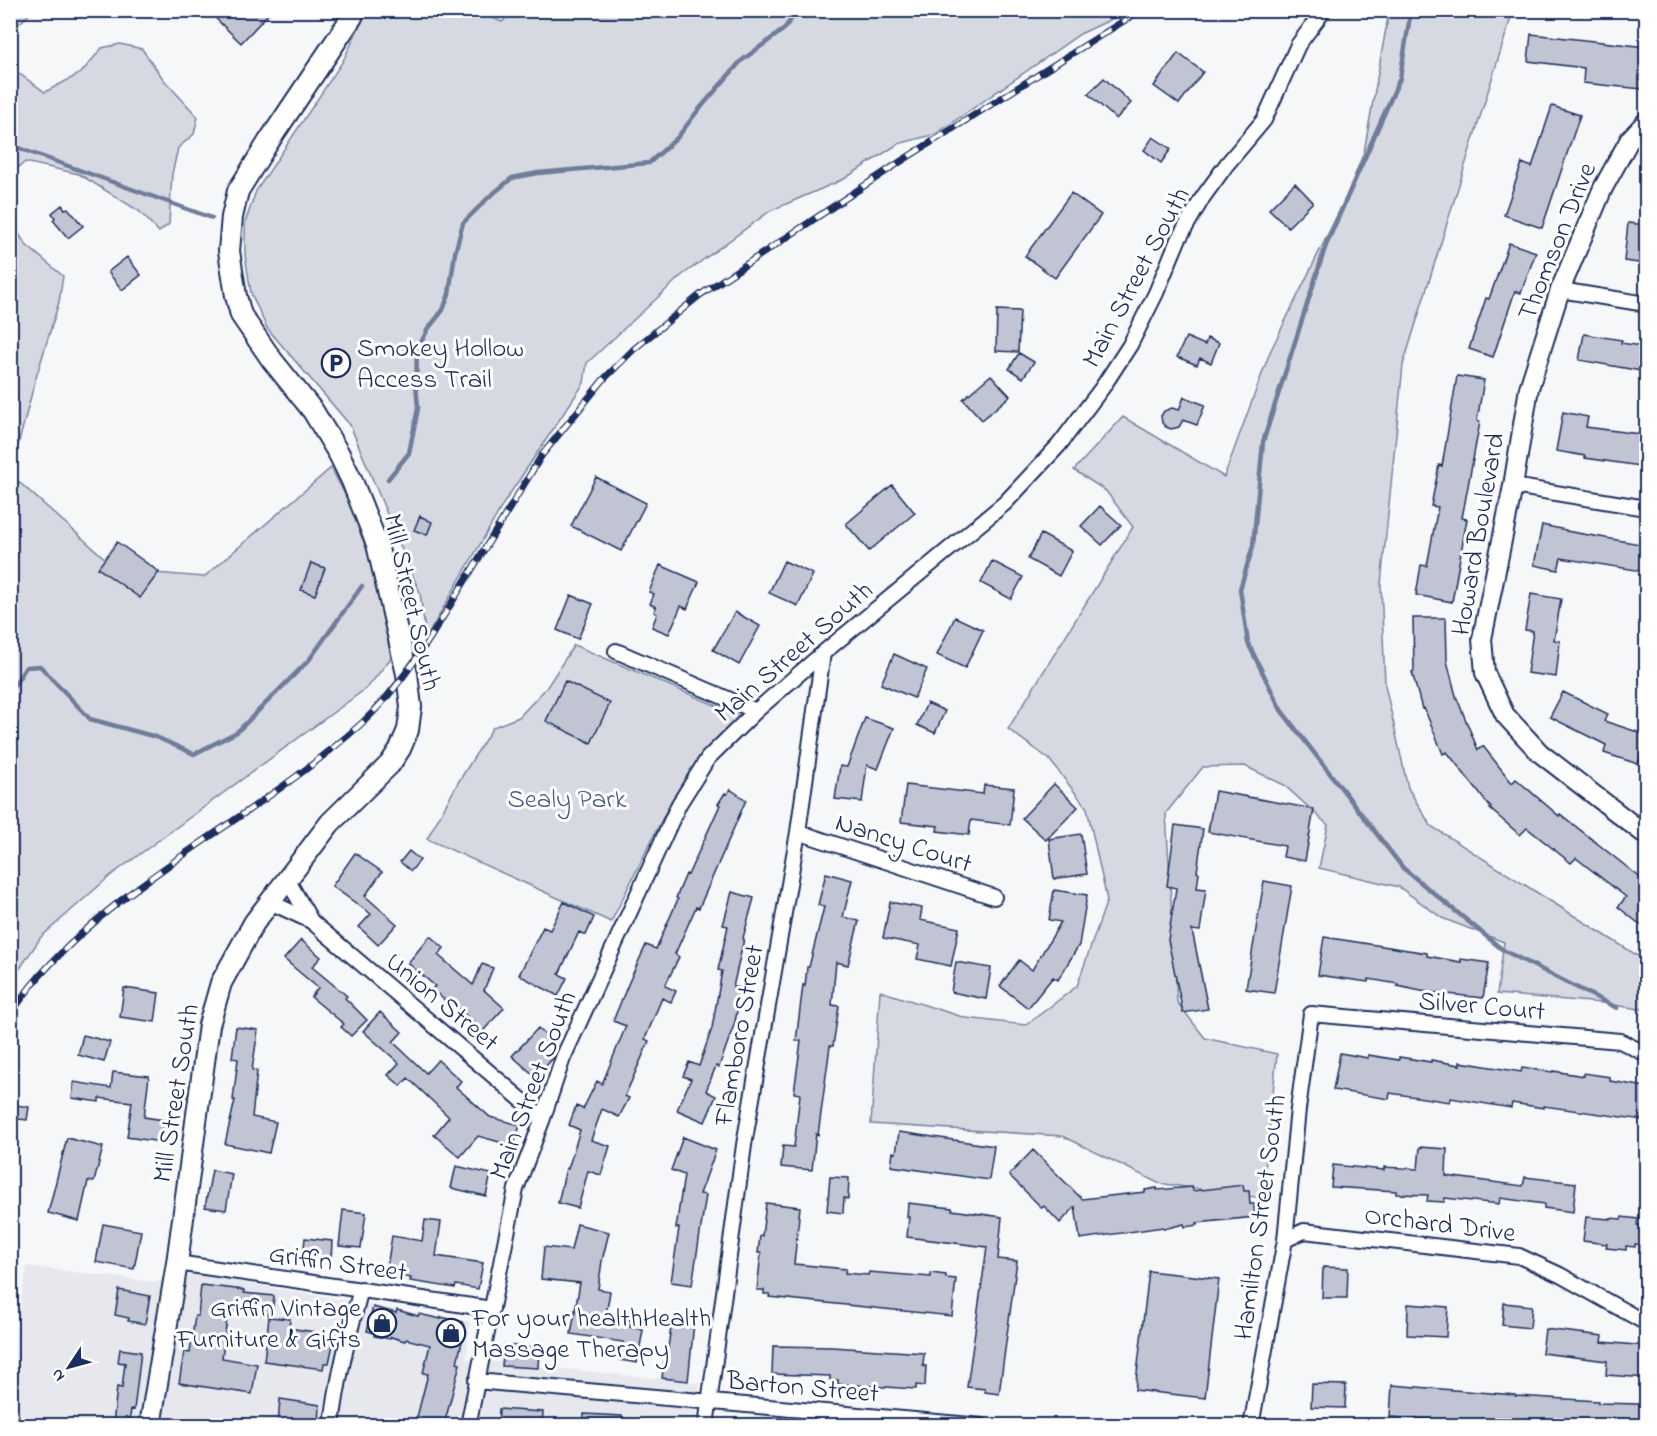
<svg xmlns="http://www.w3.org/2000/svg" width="1657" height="1436" viewBox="0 0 1657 1436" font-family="'Indie Flower',sans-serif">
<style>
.built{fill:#e6e8ee}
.green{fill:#d6d9e2;stroke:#7884a0;stroke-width:1.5}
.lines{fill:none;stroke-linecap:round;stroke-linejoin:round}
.stream{stroke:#707c99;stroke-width:4.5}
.building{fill:#c0c4d3;stroke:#1b2f5e;stroke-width:1.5}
.minor-casing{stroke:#1b2f5e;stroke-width:18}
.tertiary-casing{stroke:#1b2f5e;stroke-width:22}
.secondary-casing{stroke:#1b2f5e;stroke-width:24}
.minor{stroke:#fff;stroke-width:14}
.tertiary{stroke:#fff;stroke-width:18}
.secondary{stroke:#fff;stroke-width:20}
.rail-casing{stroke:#1b2f5e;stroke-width:7}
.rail{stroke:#fff;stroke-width:4.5;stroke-dasharray:14;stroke-linecap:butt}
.labels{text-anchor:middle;stroke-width:6;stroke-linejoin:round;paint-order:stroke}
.street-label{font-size:27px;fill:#1b2f5e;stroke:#fff}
.poi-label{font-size:27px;fill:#1b2f5e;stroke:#fff;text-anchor:start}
.park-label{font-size:27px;fill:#4a5a7f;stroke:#fff}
</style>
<rect width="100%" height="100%" fill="#f6f7f9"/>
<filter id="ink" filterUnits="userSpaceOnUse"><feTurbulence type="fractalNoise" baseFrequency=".0167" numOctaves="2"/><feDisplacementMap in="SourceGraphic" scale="12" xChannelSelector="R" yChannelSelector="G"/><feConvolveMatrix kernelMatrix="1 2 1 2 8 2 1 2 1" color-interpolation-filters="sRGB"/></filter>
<g filter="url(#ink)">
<!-- built -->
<path class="built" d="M27,1266L154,1282L198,1275L470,1322L466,1359L700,1383L694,1425L11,1426V1360Z"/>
<!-- green -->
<path class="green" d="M11,10H33V11L11,31Z
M514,10L1129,11L1080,34L936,134L898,144L844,179L770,211L681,276L587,363L584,383L505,501L426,638L420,593L350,425L267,328L251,293L245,255V223L256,191L343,61L361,23L364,11H478L502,22Z
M1389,11H1513L1403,365L1381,584L1385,685L1408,788L1431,826L1646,961V1010L1602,1003L1497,994L1504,942L1442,918L1399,887L1319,868L1328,825L1284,785L1245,766L1203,767L1166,813L1177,1002L1205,1038L1277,1054L1262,1198L1158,1183L1063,1136L871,1124L880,991L966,1018L1026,1025L1077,986L1107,900L1087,808L1049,759L1008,729L1133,527L1106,491L1074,470L1123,417L1224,477L1270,352L1346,197L1364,152Z
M11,42L12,44L17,72L45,92L81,73L102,48L120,44L142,49L164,80L198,117L194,134L178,148L172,174L169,224L159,232L139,211L79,174L25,162L11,174Z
M11,220L25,244L63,276L59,302L35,381L11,472Z
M331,468L349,502L378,580L391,658L368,687L110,876L41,937L11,982V475L118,570L204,577Z
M574,645L741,716L701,754L669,805L611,922L427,839L459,781L493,727L519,717L547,687Z"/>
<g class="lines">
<!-- stream -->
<path class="stream" d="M1411,10L1400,78L1326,245L1263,442L1253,546L1240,589L1248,643L1281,710L1403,868L1503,950L1617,1008
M10,145L212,218
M388,479L409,453L418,408L416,384L417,350L428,329L443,310L449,294L455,253L463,223L488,198L512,178L538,173L649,163L677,138L696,113L741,61L783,30L798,10
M10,692L26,667L40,666L90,719L156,737L194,754L237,732L309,660L362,586"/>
</g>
<!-- building -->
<path class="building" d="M207,10H272L241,43Z
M1531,34L1646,47L1642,89L1583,83L1584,68L1528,61Z
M1178,53L1203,72L1179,104L1154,86Z
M1104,78L1131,103L1116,119L1088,94Z
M1552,106L1580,115L1542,228L1504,215L1522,163L1532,167Z
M1153,137L1171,149L1161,163L1144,150Z
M1295,183L1313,202L1288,227L1269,209Z
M1071,193L1101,215L1055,278L1025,256Z
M62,205L65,209L68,208L83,226L68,238L53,220L55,218L52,213Z
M1628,223L1647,225V264L1624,261Z
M1509,243L1536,252L1521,293L1515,291L1493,357L1469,349L1486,298L1489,299Z
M127,257L141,275L122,290L108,272Z
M997,310L1020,311L1018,352L996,351Z
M1584,334L1622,340L1621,343L1647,347V372L1579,360Z
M1186,337L1205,345L1207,338L1219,343L1211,363L1200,358L1197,365L1177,357Z
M1019,353L1034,362L1023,378L1009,369Z
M991,375L1010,396L982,420L963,399Z
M1457,376L1484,380L1477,421L1480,422L1462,518L1467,519L1452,602L1416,595L1421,565L1427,566L1438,507L1431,506L1439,465L1442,466Z
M1184,397L1205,405L1197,425L1183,420L1179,427L1171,429L1166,427L1162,423L1161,416L1164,411L1172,408L1179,410Z
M1563,412L1588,417L1586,427L1647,435V467L1585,458V456L1556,451Z
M596,477L646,503L621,551L571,526Z
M892,485L915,513L869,551L846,524Z
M1100,506L1121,525L1102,545L1081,526Z
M420,516L432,522L427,535L414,530Z
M1542,525L1566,530V531L1646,545L1642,571L1561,558L1558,570L1534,565Z
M1041,534L1072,551L1059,576L1028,559Z
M117,542L159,572L140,598L98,568Z
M784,561L813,574L798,606L769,593Z
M992,561L1023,577L1011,599L981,583Z
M311,563L325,568L315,595L301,590Z
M660,565L699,582L687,609L681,606L669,634L652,627L657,614L654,612L656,607L650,604L654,594L649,592Z
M1531,594L1561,599L1554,640L1560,641L1556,677L1527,673L1533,631L1525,630Z
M571,595L593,604L578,639L557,630Z
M735,612L760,626L739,665L713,650Z
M955,617L983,630L965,668L937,655Z
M1413,618H1446L1447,661L1456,696L1478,750L1483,746L1512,783L1516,779L1559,816L1560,814L1647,883V930L1618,907L1626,897L1576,858L1571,863L1527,828L1520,835L1490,809L1491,808L1447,752L1443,754L1424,708L1422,709L1412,672L1414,671Z
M894,654L927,669L914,698L881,684Z
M565,681L610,703L591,743L546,721Z
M1563,692L1608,714L1604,721L1647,735V740L1638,764L1604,753L1606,745L1550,717Z
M927,703L945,711L935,733L917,725Z
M865,718L894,728L878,769L867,765L862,802L835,799L840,766L847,767Z
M1054,784L1078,807L1046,840L1022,818Z
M906,785L983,794L984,785L1014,788L1010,825L971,820L969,835L937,831L938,826L901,822Z
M730,789L746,800L699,908L696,907L675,954L679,957L665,986L676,991L671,1002L662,998L645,1039L649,1041L625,1096L629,1098L619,1117L602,1109L591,1140L610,1146L601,1175L588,1171L578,1208L558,1203L566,1168L568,1169L580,1130L569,1125L576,1106L583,1109L597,1081L602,1084L626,1026L613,1021L629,982L646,945L656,949L678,899L676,898L686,874L688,875L720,805L718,804L725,793L727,794Z
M1215,791L1314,809L1305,861L1283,857L1285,846L1208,832Z
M1175,825L1203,829L1197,872L1199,873L1197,888L1206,889L1200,931L1192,930L1208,1009L1183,1013L1168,940L1176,888L1167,886Z
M1081,834L1087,874L1054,879L1049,839Z
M409,851L420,860L411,871L400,862Z
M355,853L382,872L365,896L397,924L378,945L359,927L371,914L332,886Z
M826,873L852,880L843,917L859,921L848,965L836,962L832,1005L839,1006L833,1046H830L818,1135L816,1134L812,1170L781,1167L783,1146L794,1147L800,1094L794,1093L801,1041H796L803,985L805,986L807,967H809L824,907L818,905Z
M1264,881L1292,886L1274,993L1246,989Z
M1054,890L1087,895L1079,945L1058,980L1053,977L1028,1008L1000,986L1019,960L1032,970L1061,922L1049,920Z
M732,892L754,898L743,938L744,939L733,987L741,988L735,1022L719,1067L716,1066L706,1091L716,1096L705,1122L677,1110L691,1079L683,1076L689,1062L699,1066L712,1028L722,971L718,970L728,926L723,925Z
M564,902L594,917L586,935L579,932L559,974L567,978L558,996L519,975L543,927L550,930Z
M890,902L922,908L920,920L959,928L951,966L917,959L920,945L883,938Z
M430,936L444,948L438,955L473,985L482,964L493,968L484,990L504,1008L483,1031L452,1003L450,1005L432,989L435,986L408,963Z
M1324,937L1427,953V956L1461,962V959L1489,963L1483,998L1421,991L1397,986L1398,984L1369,979L1368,982L1318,975Z
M301,940L321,957L312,967L347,996L345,998L367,1020L351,1036L341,1027L344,1024L311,997L318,988L284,959Z
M956,962L991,968L986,999L951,992Z
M124,988L159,993L155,1022L120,1017Z
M380,1012L402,1032L393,1042L426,1073L438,1060L461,1081L456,1087L490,1117L520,1125L514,1146L478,1136L460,1157L434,1135L449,1117L408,1078L401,1086L388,1075L399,1063L363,1031Z
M236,1027L258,1030L252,1070L257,1071L252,1117L276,1122L269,1153L225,1144L235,1100H233L238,1059L232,1058Z
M538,1028L558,1047L554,1057L536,1077L512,1056Z
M83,1035L110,1042L104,1062L78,1055Z
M1340,1053L1368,1058V1055L1399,1060V1057L1431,1062V1060L1460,1065V1062L1521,1072L1522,1068L1553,1072V1071L1584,1076V1073L1610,1077V1081L1647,1087L1643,1120L1544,1106V1108L1512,1103L1511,1108L1451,1098L1450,1102L1390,1093L1389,1099L1333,1090Z
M113,1072L149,1076L144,1117L171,1121L168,1143L127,1137L132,1102L99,1098V1102L72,1098L74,1082L111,1088Z
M10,1104L29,1107L27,1120L10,1118Z
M899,1132L994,1146L989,1180L891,1166L893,1152L896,1153Z
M683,1137L716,1150L700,1194L706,1195L692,1285L671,1282L679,1228H676L684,1175L671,1170Z
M67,1138L103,1147L94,1182L88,1181L79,1221L48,1213Z
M1420,1147L1447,1149L1446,1176L1523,1186L1525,1177L1576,1183L1573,1212L1544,1208V1204L1500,1198L1499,1204L1445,1198L1444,1202L1427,1201L1428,1195L1396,1194V1191L1331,1187L1333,1165L1384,1170V1167L1418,1169Z
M1033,1150L1082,1199L1145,1192V1190L1157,1188V1190L1192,1187L1193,1191L1243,1185L1244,1191H1249L1250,1204H1254L1255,1217L1197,1223L1198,1225L1185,1227L1184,1224L1164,1229L1163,1227L1080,1239L1075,1207L1060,1223L1044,1206L1042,1208L1009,1175Z
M456,1166L491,1174L486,1196L451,1188Z
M212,1170L232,1174L226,1210L205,1207Z
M830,1177L849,1178L848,1199L844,1198L843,1213L827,1211Z
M766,1203L800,1207L794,1264L846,1269L845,1273L868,1275L869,1272L931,1277V1273L946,1275V1278L956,1279L952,1316L769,1297L770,1294H764V1290H757L761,1253H758L760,1236H762Z
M908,1203L952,1208V1210L1002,1217L998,1259L1017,1261L999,1394L985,1392V1389L967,1387L987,1247L907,1237L909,1217H907Z
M343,1210L366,1213L361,1248L339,1246Z
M1586,1217L1610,1219V1218L1621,1219L1622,1217L1638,1219L1637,1225L1647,1226V1245L1635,1244V1247L1626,1246V1250L1606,1248L1607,1244L1583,1241Z
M425,1220L441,1222L436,1256L483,1263L478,1289L456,1285L455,1288L410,1281L411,1278L386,1273L392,1236L422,1241Z
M103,1224L141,1231L134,1269L96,1262Z
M577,1224L609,1232L602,1261L598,1289L610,1291L606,1316L632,1320L630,1327L643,1330L637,1363L619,1360L623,1342L571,1334L580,1283L541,1279L544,1247L571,1250Z
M305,1238L332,1241L331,1260L303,1257Z
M1323,1267L1348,1268L1347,1298H1322Z
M1149,1271L1219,1279L1205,1398L1135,1390Z
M201,1285L244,1290V1293L274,1296L272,1315L228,1310L222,1358L257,1364L252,1394L179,1383L184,1352L190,1353L195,1316H198Z
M119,1290L150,1296L145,1324L128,1321L129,1318L115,1315Z
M1504,1303L1532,1306L1530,1328L1502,1325Z
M1408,1304L1448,1307L1446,1337L1407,1335Z
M373,1307L396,1313L397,1310L418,1316L419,1314L441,1319V1317L462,1322L465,1328L457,1363L460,1364L444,1425H415L428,1374L423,1373L430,1345L406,1339L405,1341L391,1337L390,1339L374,1336L375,1333L367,1331Z
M269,1317L290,1319L289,1328L335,1335L329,1363H324L323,1369L264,1361Z
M672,1320L694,1323L688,1381L662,1378L664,1361H666Z
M1545,1329L1603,1336L1602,1342L1647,1346V1378L1606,1375L1607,1361L1542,1353Z
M504,1345L539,1348L538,1368L502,1366Z
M773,1346L832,1347L924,1353L923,1366H926L925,1386L916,1385V1389L838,1384V1380H830V1376L772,1374Z
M120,1349L141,1352L134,1410L131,1409L129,1425H113L117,1387L122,1388L125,1363L118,1362Z
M1312,1384L1346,1385L1345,1408L1311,1407Z
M1392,1385L1515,1395V1396L1598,1401V1403L1640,1404V1406H1647V1425H1517L1390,1417Z
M280,1399L320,1405L319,1425H278Z
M499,1409L543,1412L542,1425H498Z
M584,1414L622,1416V1425H584Z"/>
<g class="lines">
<!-- minor casing -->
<g class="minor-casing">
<path id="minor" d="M1560,290L1646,304
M1513,486L1646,508
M616,651L756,711
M798,832L994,897
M287,879L311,921
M270,902L311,921L543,1118
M1285,1240L1304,1231L1519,1256L1560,1275L1646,1323
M177,1263L492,1309
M476,1381L982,1426
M332,1426C337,1379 349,1334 361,1289
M468,1426L516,1189L543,1118L563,1058L679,804L708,758L756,711L823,653L1005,503L1059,445L1102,388L1130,345L1156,293L1178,240L1203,197L1227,164L1264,120L1298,45L1324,10
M706,1426L744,1145L798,832L823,653
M1251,1426L1285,1240L1298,1109L1311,1014L1620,1041L1646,1054"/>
</g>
<!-- tertiary casing -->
<g class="tertiary-casing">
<path id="tertiary" d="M1646,122L1630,139L1603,188L1560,290L1529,388L1513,486L1482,639L1485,673L1505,715L1540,753L1646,835"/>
</g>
<!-- secondary casing -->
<g class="secondary-casing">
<path id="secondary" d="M150,1426L177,1263L209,1025L221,983L254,923L330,823L390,764L400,749L408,730L411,707L407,674L377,544L352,481L339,454L313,411L272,360L241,315L236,296L229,251L232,217L238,191L269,141L352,17L354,10"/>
</g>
<!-- minor -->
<use href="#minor" class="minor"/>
<!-- tertiary -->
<use href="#tertiary" class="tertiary"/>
<!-- secondary -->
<use href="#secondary" class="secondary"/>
<!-- rail casing -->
<g class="rail-casing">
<path id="rail" d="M10,1015C17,1005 24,995 32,985C123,876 258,818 362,723C390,697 412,666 432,635L542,455L604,379L634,349L700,295L903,160L1141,10"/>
</g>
<!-- rail -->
<use href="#rail" class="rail"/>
</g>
</g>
<!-- icons -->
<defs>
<g id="parking-ring" transform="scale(1.5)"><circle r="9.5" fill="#fff" stroke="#1b2f5e" stroke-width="1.5"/><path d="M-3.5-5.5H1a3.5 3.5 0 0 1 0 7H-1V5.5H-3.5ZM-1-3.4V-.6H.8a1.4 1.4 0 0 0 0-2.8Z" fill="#1b2f5e"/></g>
<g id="shop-ring" transform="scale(1.5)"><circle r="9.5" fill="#fff" stroke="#1b2f5e" stroke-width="1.5"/><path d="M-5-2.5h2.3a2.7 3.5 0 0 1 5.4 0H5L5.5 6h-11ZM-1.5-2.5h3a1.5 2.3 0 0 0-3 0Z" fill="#1b2f5e"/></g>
</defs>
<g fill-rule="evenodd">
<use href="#parking-ring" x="336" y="363"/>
<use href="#shop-ring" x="382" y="1323"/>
<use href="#shop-ring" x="451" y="1333"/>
</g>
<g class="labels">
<!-- street labels -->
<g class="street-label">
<text transform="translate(1556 241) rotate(-68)" y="9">Thomson Drive</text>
<text transform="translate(1135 277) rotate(-62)" y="9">Main Street South</text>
<text transform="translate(1477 534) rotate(-80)" y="9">Howard Boulevard</text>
<text transform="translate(413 602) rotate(77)" y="9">Mill Street South</text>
<text transform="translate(793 651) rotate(-41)" y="9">Main Street South</text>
<text transform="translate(904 842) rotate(18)" y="9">Nancy Court</text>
<text transform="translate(443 1001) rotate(40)" y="9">Union Street</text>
<text transform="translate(1482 1005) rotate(5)" y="9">Silver Court</text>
<text transform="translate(738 1035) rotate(-80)" y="9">Flamboro Street</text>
<text transform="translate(532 1085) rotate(-69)" y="9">Main Street South</text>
<text transform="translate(175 1093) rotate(-81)" y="9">Mill Street South</text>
<text transform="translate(1259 1217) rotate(-82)" y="9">Hamilton Street South</text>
<text transform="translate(1440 1223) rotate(7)" y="9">Orchard Drive</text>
<text transform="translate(338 1262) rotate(8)" y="9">Griffin Street</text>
<text transform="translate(803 1386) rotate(5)" y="9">Barton Street</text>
</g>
<!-- poi labels -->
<g class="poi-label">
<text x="357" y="356">Smokey Hollow<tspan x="357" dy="31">Access Trail</tspan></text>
<text x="361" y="1316" text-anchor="end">Griffin Vintage<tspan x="361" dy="31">Furniture &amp; Gifts</tspan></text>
<text x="472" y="1326">For your healthHealth<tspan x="472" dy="31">Massage Therapy</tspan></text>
</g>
<!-- park labels -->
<g class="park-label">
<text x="567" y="807">Sealy Park</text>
</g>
</g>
<!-- margin -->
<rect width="1657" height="1436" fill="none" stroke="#fff" stroke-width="36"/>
<rect x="18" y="18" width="1621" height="1400" fill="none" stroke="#1b2f5e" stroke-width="2" filter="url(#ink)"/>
<!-- north arrow -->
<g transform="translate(69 1367) rotate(234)" stroke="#ffffff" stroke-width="4.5" paint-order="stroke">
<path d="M0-4.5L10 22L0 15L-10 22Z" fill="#1b2f5e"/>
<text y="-9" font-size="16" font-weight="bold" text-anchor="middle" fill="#1b2f5e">N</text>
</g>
</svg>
